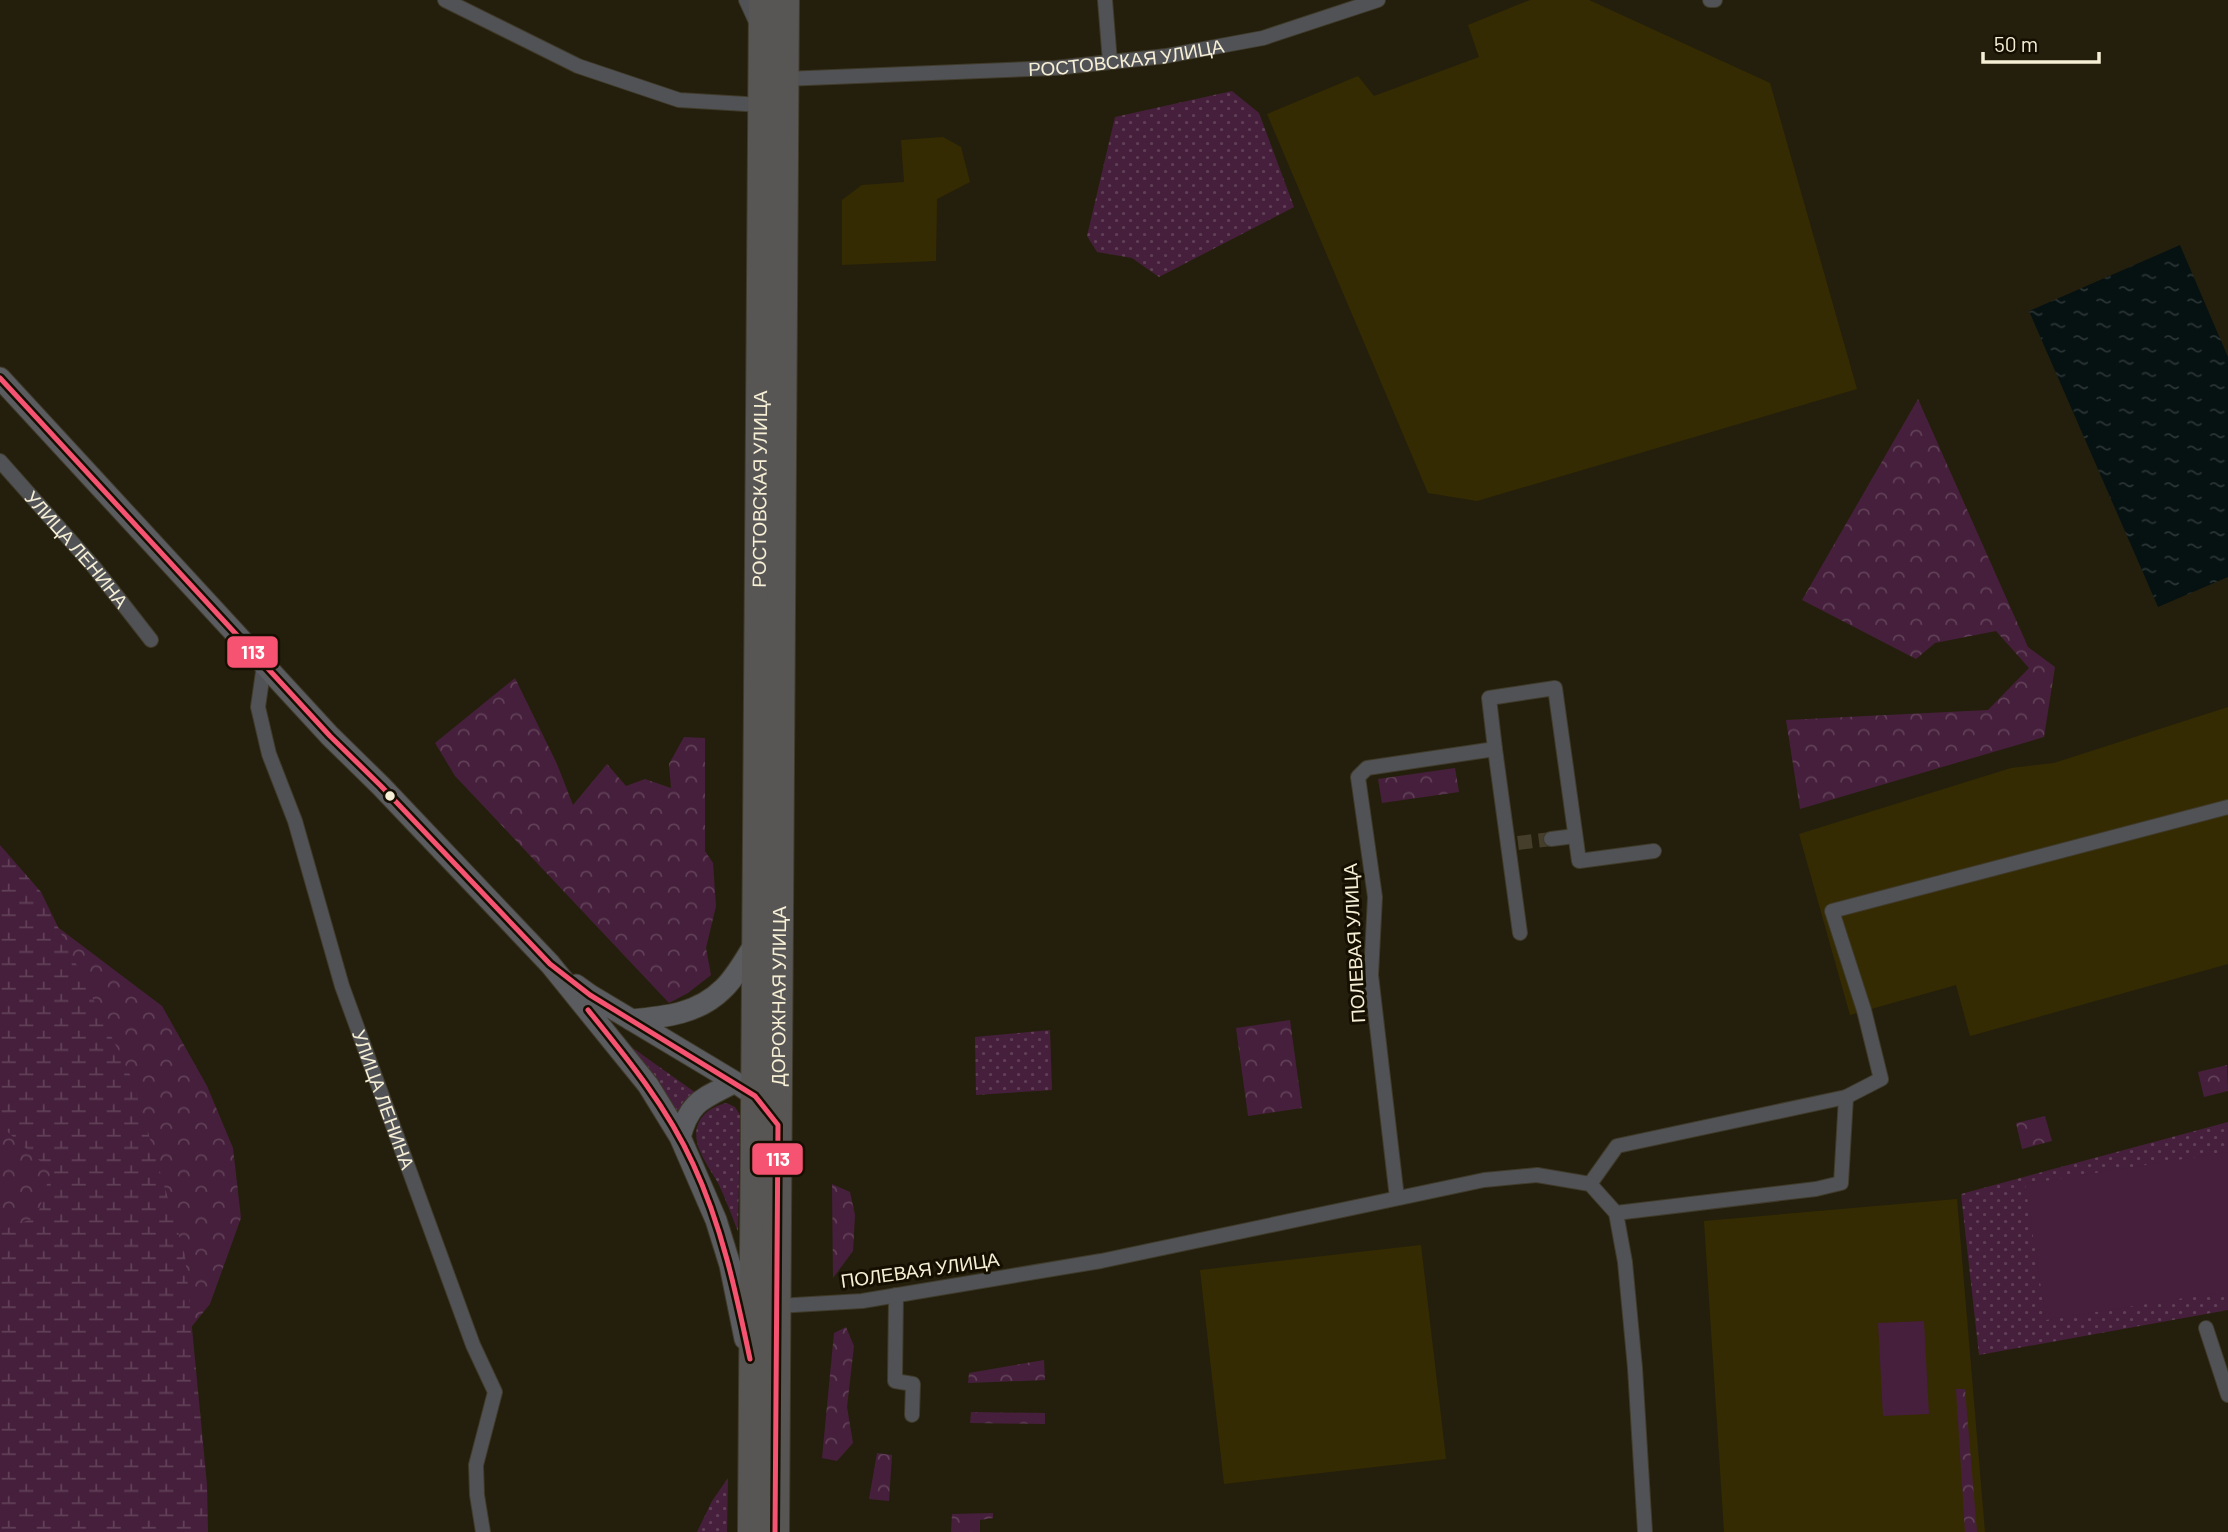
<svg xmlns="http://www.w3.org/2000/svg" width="2228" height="1532" viewBox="0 0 2228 1532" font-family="Barlow,sans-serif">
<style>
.built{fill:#352b02}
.grass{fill:url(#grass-dots)}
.forest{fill:url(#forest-crowns)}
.wetland{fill:url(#wetland-marsh)}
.pitch{fill:#461f3c}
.water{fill:url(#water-ripples)}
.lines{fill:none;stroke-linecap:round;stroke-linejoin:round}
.street-tunnel{stroke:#443e2a;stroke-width:14;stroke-dasharray:14 7;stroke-linecap:butt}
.street-casing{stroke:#3f3a2a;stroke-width:16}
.secondary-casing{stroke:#3f3a2a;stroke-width:23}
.highway-casing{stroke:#3f3a2a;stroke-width:30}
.street{stroke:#515255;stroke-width:14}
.secondary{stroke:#5b5c60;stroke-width:21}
.highway{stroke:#575654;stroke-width:28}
.bus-1-casing{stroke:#140f00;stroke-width:10}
.bus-1{stroke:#f65372;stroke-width:5}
.bus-dot{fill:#f6efd6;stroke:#140f00;stroke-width:2.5}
.labels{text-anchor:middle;stroke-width:6;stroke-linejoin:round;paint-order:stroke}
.street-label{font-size:19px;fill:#f6efd6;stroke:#140f00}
.line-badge{stroke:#140f00;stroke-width:2.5}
.badge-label{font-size:19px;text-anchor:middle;font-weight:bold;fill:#fff}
</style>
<defs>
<pattern id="grass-dots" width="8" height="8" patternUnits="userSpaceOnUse" patternTransform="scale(1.75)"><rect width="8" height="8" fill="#461f3c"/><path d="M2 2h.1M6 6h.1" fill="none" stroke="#614057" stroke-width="1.8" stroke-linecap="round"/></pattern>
<pattern id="forest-crowns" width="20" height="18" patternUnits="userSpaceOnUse" patternTransform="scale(1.75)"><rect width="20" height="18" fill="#461f3c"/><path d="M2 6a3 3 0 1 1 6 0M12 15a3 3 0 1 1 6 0" fill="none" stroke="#614057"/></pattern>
<pattern id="wetland-marsh" width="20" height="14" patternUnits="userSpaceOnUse" patternTransform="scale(1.75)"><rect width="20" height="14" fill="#461f3c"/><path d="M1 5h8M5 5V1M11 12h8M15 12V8" fill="none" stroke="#614057"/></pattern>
<pattern id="water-ripples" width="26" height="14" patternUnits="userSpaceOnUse" patternTransform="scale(1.75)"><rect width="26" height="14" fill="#061112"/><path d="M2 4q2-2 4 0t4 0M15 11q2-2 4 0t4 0" fill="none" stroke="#2b3434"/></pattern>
</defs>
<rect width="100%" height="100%" fill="#241f0c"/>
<!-- built -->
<path class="built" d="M1530,0H1589L1770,83L1857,389L1477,501L1428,493L1267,114L1358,76L1374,96L1479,57L1468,25Z
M943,137L961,147L970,182L937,199L936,261L842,265V200L862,185L904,182L901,140Z
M2228,707V964L1970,1036L1956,985L1850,1015L1799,834L2011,768L2054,763Z
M1957,1199L1985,1532H1724L1704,1221Z
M1421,1245L1446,1459L1224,1484L1200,1270Z"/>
<!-- grass -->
<path class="grass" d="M1232,91L1259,113L1294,207L1159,277L1132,258L1097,252L1087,236L1115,117Z
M1050,1030L1052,1090L976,1095L975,1037Z
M630,1046L696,1093L683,1102L678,1113Z
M727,1103L735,1107L740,1115L738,1232C732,1216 726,1200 719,1185C713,1174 705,1163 700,1151C689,1126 703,1108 727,1103Z
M2228,1122V1310L1979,1355L1961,1194Z
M728,1478L727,1532H697L712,1501Z"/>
<!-- forest -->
<path class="forest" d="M1918,399L2028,647L2055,667L2044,737L1800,809L1786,720L1988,710L2029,668L1996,631L1935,643L1916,659L1802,600Z
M515,678L557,764L573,805L607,764L626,786L645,779L671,788L669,764L684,737L705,738V851L713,863L716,906L706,948L711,975L688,993L669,1003L455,776L435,743Z
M1455,768L1459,792L1382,803L1378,779Z
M0,852L39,913L162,1006L207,1086L233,1148L241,1218L210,1304L150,1378L0,1532Z
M1290,1020L1302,1108L1248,1116L1236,1028Z
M2227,1065L2228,1091L2204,1097L2198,1072Z
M2045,1116L2052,1141L2022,1149L2016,1123Z
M832,1184L850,1192L855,1215L853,1251L833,1278Z
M846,1327L854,1346L847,1407L853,1443L837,1461L822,1458L834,1333Z
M1044,1360L1045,1380L968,1383L969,1373Z
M1956,1389H1965L1977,1532H1965Z
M971,1412L1045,1413V1424L970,1423Z
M877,1453L892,1455L889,1501L869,1499Z
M993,1513V1518L980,1520V1532H951L952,1514Z"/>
<!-- wetland -->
<path class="wetland" d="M0,845L41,892L132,1079L185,1255L207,1485L208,1532H0V1231L37,1217L51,1171L0,1125Z"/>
<!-- pitch -->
<path class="pitch" d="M2228,1152V1291L2046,1320L2025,1184Z
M1924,1321L1929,1414L1883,1416L1878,1323Z"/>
<!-- water -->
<path class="water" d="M2180,245L2228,357V577L2158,607L2029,311Z"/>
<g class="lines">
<!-- street-tunnel -->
<path class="street-tunnel" d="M1518,843L1551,839"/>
<!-- street casing -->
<g class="street-casing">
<g id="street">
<path d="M445,0L578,66L679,100L762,105"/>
<path d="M746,0L757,24"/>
<path d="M1105,0L1110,62"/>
<path d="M1710,0H1715"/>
<path id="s1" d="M784,79L1055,68L1166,56L1263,38L1378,0"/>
<path id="s2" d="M0,461L94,567L151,640"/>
<path id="s3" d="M264,665L258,707L269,754L295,821L342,986L473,1345L495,1392L476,1465L477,1495L483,1532"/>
<path d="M1495,749L1520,933"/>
<path d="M1551,839L1575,836"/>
<path d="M1590,1184L1617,1146L1846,1097L1881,1079L1864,1010L1832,911L2228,807"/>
<path d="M1397,1198L1371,975L1375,897L1358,777L1367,768L1495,749L1489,698L1555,688L1579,861L1654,851"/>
<path d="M1616,1213L1816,1189L1841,1183L1846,1097"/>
<path d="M896,1295L895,1381L913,1384L912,1415"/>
<path d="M777,1306L862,1301L1101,1261L1484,1180L1537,1175L1590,1184L1616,1213L1625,1262L1635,1368L1645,1532"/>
<path d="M2206,1328L2228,1395"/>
</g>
</g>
<!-- secondary casing -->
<g class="secondary-casing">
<path id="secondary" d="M0,378L330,736L381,786L550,964L648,1085L680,1137L716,1220L730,1265L745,1339
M576,985L590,995L735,1082L755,1096L761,1103
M631,1020C665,1017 698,1014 723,989C736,977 745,959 755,944
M680,1137C690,1100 703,1099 735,1082"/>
</g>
<!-- highway casing -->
<g class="highway-casing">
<g id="highway">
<path id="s4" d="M752,1532L763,0"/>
<path id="s5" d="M775,1532L785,0"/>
</g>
</g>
<!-- street -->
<use href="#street" class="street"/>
<!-- secondary -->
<use href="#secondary" class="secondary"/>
<!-- highway -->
<use href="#highway" class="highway"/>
<!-- bus-1 casing -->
<g class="bus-1-casing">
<path id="bus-1" d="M0,378L330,736L381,786L550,964L590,995L755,1096L778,1125L775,1532
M588,1010C627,1058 667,1107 693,1164C722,1226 736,1293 750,1359"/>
</g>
<!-- bus-1 -->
<use href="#bus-1" class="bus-1"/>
</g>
<!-- markers -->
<circle class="bus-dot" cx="390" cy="796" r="6"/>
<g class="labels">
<!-- street labels -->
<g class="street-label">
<text dy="7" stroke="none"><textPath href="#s1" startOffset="343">РОСТОВСКАЯ УЛИЦА</textPath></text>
<text dy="7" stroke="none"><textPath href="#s4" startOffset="1043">РОСТОВСКАЯ УЛИЦА</textPath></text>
<text dy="7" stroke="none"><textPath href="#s2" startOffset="117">УЛИЦА ЛЕНИНА</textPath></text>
<text transform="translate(1354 943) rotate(-93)" y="7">ПОЛЕВАЯ УЛИЦА</text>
<text dy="7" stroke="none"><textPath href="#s5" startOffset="536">ДОРОЖНАЯ УЛИЦА</textPath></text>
<text dy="7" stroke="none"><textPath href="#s3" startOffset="455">УЛИЦА ЛЕНИНА</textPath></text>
<text transform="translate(920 1270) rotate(-8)" y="7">ПОЛЕВАЯ УЛИЦА</text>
</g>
</g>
<g class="line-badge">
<rect x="226" y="635" width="53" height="34" rx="7" fill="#f65372"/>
<rect x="751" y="1142" width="53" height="34" rx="7" fill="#f65372"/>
</g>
<g class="badge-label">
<text x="253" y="659">113</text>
<text x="778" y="1166">113</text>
</g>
<!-- scale -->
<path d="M1983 52v10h116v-10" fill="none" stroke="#f6efd6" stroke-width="3.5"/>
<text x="1994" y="52" font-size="21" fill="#f6efd6" stroke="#140f00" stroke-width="5" paint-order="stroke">50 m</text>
</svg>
